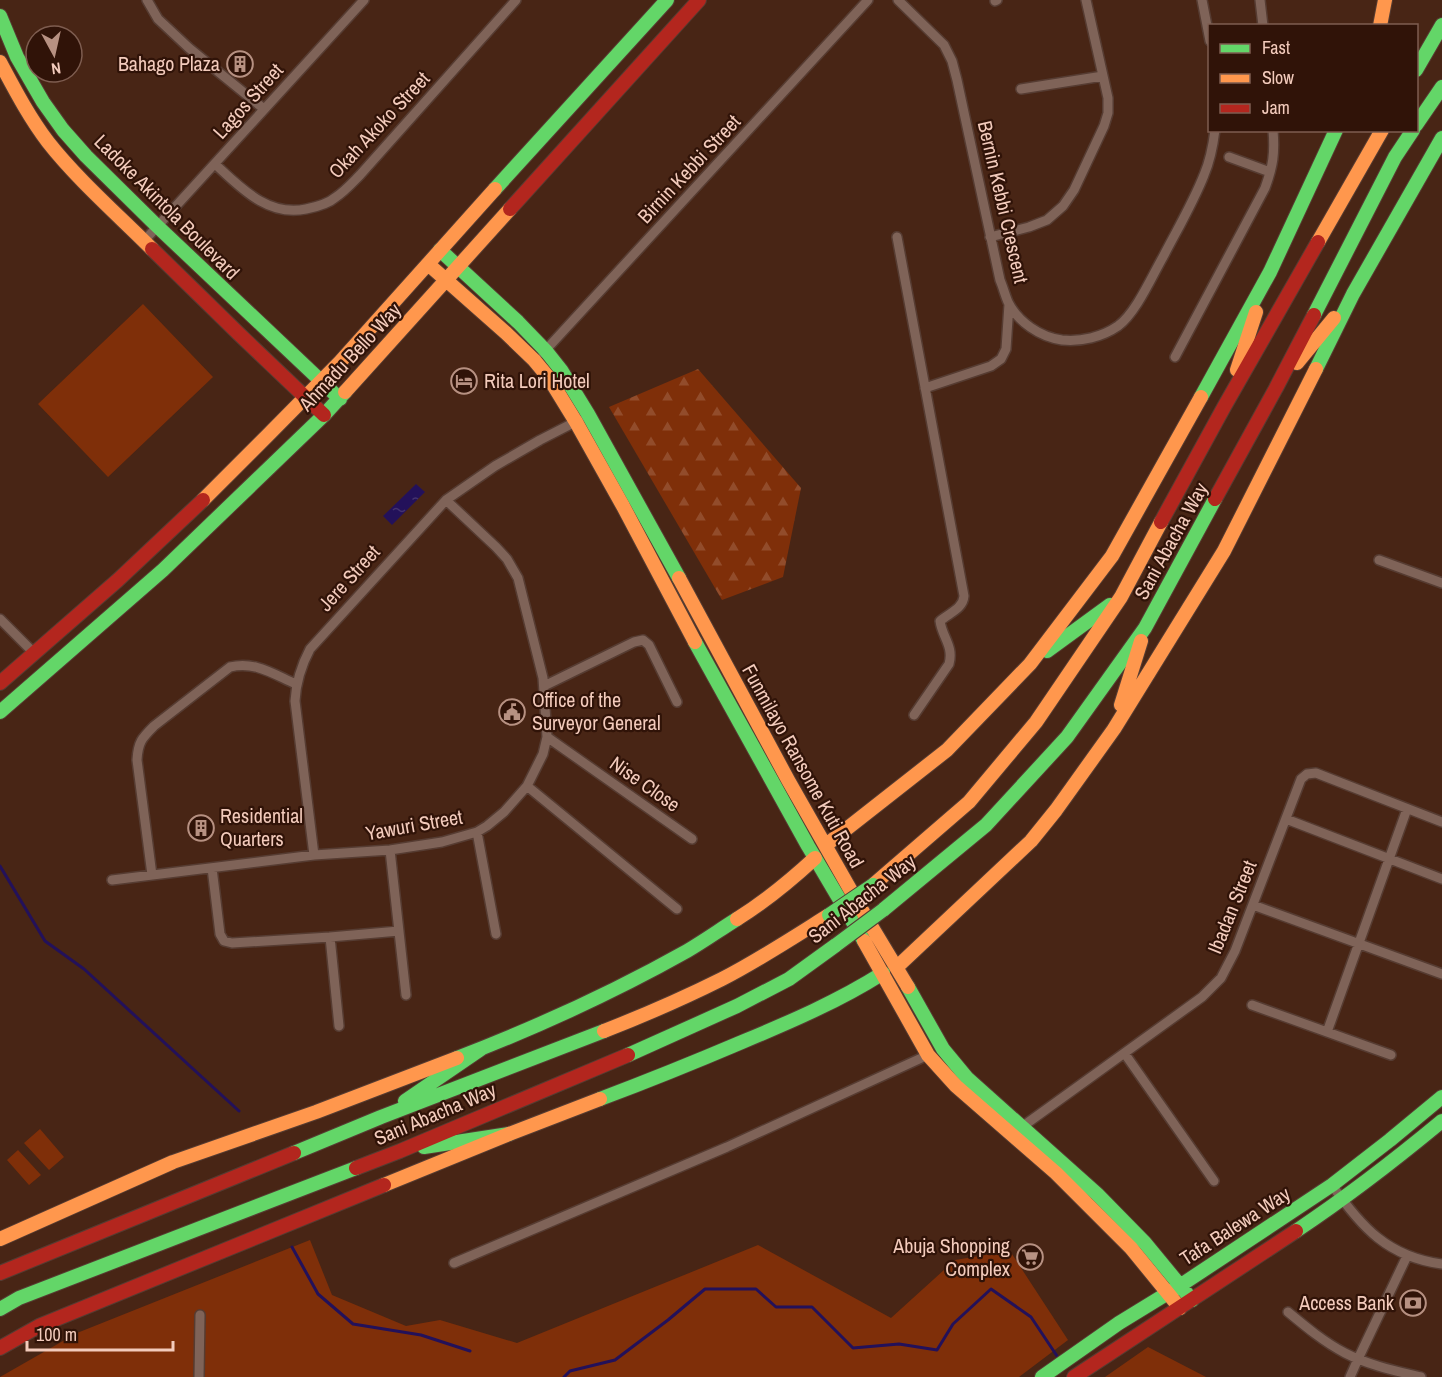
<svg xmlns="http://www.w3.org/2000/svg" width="1442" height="1377" viewBox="0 0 1442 1377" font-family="'Archivo Narrow',sans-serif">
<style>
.green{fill:#7f2f09}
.forest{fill:url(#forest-firs)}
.water{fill:url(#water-ripples)}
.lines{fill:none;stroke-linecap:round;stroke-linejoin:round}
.stream{stroke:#23115a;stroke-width:3}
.street-casing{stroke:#563c32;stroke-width:12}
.fast-casing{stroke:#563c32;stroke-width:16}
.slow-casing{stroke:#563c32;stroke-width:16}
.jam-casing{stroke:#563c32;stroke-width:16}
.street{stroke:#7f6358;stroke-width:9}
.fast{stroke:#63d668;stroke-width:14}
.slow{stroke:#ff974d;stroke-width:14}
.jam{stroke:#b3261e;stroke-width:14}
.fast-bridge-casing{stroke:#563c32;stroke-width:16;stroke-linecap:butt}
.fast-bridge{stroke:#63d668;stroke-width:14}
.labels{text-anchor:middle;stroke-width:4.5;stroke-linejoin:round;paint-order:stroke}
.poi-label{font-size:20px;fill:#f3cbbc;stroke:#301308;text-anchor:end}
.street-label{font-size:20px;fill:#f3cbbc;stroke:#301308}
</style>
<defs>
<pattern id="forest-firs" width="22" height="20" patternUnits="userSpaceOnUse" patternTransform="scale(1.5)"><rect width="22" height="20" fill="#7f2f09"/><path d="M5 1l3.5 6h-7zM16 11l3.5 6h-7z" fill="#924c2b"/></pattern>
<pattern id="water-ripples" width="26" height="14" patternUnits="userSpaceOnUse" patternTransform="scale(1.5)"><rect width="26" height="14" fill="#23115a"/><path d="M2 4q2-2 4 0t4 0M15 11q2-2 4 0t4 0" fill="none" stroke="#433270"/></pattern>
</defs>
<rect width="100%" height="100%" fill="#482515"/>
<!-- green -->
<path class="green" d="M143,304L213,377L108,477L38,404Z
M40,1129L64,1157L49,1170L24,1143Z
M18,1150L41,1175L29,1185L7,1160Z
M310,1240L332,1295L406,1326L440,1320L517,1343L758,1245L891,1318L955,1260L1010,1251L1068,1340L1019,1377H0L77,1333Z
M1148,1347L1206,1377H1105Z"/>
<!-- forest -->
<path class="forest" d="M698,369L801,488L783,577L722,600L609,407Z"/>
<!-- water -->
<path class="water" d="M416,484L425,492L392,525L383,516Z"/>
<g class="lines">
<!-- stream -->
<path class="stream" d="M0,866L45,941L84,969L239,1111
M292,1247L318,1294L353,1324L421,1335L470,1351
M564,1377L570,1371L615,1360L668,1320L705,1289H756L776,1307H812L853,1348L899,1344L937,1350L953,1324L991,1289L1031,1317L1059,1359"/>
<!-- street casing -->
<g class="street-casing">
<path id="street" d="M147,0L158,19L189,48L264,109
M898,0L944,45L952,61L957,80L1000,280C1003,287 1005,295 1008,302C1018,322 1040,337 1062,340C1081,342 1102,337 1118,326C1136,313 1152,276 1163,257C1177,230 1193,203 1204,175C1210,161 1213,146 1215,130
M1202,0L1210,41
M1260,0L1263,26
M995,1L997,0
M1021,89L1103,76
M1229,157L1270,172
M215,164C241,188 268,217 306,209C316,207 328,204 336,197C345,191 352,183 360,175L516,0
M897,237L964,596C963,609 949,613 940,621C942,637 954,646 949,664L914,715
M990,237L1029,227L1047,220L1063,206L1074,190L1104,126L1108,113V98L1086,0
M144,241L364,0
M543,353L868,0
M1175,357L1265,188C1273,166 1275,154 1273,130
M925,388L991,366L1001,359L1006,349L1009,304
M1379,560L1442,583
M0,619L35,654
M544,686L634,642L643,640L649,645L677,702
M547,737L692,839
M527,786L677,909
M1286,819L1442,879
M477,832L496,934
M390,850L406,995
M314,855L295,701C296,682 301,666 310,649L446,500L495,466L540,440L579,420
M212,868L220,934L224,941L232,943L330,937L399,931
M152,875L137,760C138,742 142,738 154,726L230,667C255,661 273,674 296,684
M112,880L314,855L390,850L442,842L477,832L487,826L504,812L527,786L543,754L547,737L543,678L518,578L507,559L496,547L446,500
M1253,905L1442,974
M330,937L339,1026
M1252,1005L1391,1055
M1327,1032L1407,809
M1125,1054L1214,1181
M1019,1129L1202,997L1221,978L1235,951L1301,779L1307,774L1316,773L1442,822
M1332,1185C1361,1227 1388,1257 1442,1264
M454,1263L727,1147L928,1055
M1288,1312C1306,1327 1324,1342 1345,1353C1368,1365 1396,1371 1421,1377
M199,1377L200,1315
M1350,1377L1358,1359L1407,1256"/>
</g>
<!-- fast casing -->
<g class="fast-casing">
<path id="fast" d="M0,16L17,57L43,102L63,130L86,156L157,226L340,399
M1416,70L1442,25
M1416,125L1442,87
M495,189L667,0
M440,250L518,322L546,351L561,370L588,414L679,578
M1314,315L1395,157L1413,130
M1316,369L1353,294L1442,138
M1201,397L1270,272L1336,130
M695,642L808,846L864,941
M1047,651L1110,605
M0,712L163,570L324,415L345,392
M883,910L986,825L1067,737L1145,628L1215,499
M908,987L943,1049L967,1078L1097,1194L1145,1243L1192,1300
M628,1055L737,1006L789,979L836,945
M457,1058C535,1028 614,992 687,951C704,941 721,929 737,919
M600,1099C648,1081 695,1062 742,1042C790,1022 839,1001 883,973
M405,1101L481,1049
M424,1147L509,1134
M294,1153L381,1117L604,1031
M1296,1231C1347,1197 1395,1160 1442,1121
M0,1309L19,1298L356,1168
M1042,1377L1119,1323L1181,1285L1332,1185L1390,1140L1442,1097"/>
</g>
<!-- slow casing -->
<g class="slow-casing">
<path id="slow" d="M1380,26L1385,0
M0,62C15,90 29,117 48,142C77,179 118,215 152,249
M1318,242L1382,130
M428,264L506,333L534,360L549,378L576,422L623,506L695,642
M1297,363L1334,318
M1237,370L1256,312
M345,392L510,209
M203,500L268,435L340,362L495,189
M679,578L788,780L867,919L908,987
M1030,664L1112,556L1201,397
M1121,705L1141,641
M1114,729L1224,551L1316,369
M826,845L947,750L1030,664
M873,885L969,802L1036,722L1121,597L1161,522
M737,919C766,901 790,881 815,858
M864,941L928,1055L956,1086L1056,1173L1131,1248L1180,1308
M897,967L1031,841L1056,810L1114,729
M604,1031C645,1015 684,998 722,979C759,960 794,937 829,915
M384,1185L509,1134L600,1099
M0,1239L173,1162L316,1112L457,1058"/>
</g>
<!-- jam casing -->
<g class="jam-casing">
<path id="jam" d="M510,209L699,0
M152,249L239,334L324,415
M1215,499L1276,388L1314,315
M1161,522L1224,407L1318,242
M0,683L118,580L203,500
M356,1168L400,1151L628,1055
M0,1273L294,1153
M0,1348L39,1326L384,1185
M1074,1377L1296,1231"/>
</g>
<!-- street -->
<use href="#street" class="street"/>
<!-- fast -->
<use href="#fast" class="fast"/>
<!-- slow -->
<use href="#slow" class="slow"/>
<!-- jam -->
<use href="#jam" class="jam"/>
<!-- fast-bridge casing -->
<g class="fast-bridge-casing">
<path id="fast-bridge" d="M829,915L873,885
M836,945L883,910"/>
</g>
<!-- fast-bridge -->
<use href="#fast-bridge" class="fast-bridge"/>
</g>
<!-- icons -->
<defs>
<g id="building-ring" transform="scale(1.35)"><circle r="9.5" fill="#301308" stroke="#b79182" stroke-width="1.5"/><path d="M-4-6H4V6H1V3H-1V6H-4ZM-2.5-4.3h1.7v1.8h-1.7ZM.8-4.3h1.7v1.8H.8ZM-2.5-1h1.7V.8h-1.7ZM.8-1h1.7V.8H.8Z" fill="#b79182"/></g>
<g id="hotel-ring" transform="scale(1.35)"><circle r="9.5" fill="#301308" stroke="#b79182" stroke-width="1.5"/><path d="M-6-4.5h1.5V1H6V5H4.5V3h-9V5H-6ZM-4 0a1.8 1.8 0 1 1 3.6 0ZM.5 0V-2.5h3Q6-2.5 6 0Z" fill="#b79182"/></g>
<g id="civic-ring" transform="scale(1.35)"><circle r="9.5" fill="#301308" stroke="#b79182" stroke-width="1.5"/><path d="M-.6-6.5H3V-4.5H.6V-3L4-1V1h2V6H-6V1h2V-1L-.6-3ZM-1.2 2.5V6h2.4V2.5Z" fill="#b79182"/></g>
<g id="supermarket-ring" transform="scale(1.35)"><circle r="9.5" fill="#301308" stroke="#b79182" stroke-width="1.5"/><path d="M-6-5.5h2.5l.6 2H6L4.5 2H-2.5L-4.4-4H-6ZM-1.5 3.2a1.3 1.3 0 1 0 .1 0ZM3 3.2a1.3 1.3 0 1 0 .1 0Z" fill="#b79182"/></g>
<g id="bank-ring" transform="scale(1.35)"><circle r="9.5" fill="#301308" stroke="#b79182" stroke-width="1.5"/><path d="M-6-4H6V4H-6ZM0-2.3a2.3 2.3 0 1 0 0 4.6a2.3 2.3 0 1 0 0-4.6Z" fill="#b79182"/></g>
</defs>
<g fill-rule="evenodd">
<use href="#building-ring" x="240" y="64"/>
<use href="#hotel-ring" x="464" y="381"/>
<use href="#civic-ring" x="512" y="712"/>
<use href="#building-ring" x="201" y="828"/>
<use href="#supermarket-ring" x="1030" y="1257"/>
<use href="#bank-ring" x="1413" y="1303"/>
</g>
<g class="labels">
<!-- poi labels -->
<g class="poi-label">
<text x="220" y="71">Bahago Plaza</text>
<text x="484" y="388" text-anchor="start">Rita Lori Hotel</text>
<text x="532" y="707" text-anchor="start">Office of the<tspan x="532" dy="23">Surveyor General</tspan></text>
<text x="220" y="823" text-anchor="start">Residential<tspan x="220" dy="23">Quarters</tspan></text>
<text x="1010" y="1253">Abuja Shopping<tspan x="1010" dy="23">Complex</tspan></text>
<text x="1394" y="1310">Access Bank</text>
</g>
<!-- street labels -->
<g class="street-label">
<text transform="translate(248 101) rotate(-48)" y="7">Lagos Street</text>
<text transform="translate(379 125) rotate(-47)" y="7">Okah Akoko Street</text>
<text transform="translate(689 169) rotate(-47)" y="7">Birnin Kebbi Street</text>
<text transform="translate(1003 202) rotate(77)" y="7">Bernin Kebbi Crescent</text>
<text transform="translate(167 207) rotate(45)" y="7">Ladoke Akintola Boulevard</text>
<text transform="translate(350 357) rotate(-47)" y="7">Ahmadu Bello Way</text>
<text transform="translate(1171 541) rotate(-61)" y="7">Sani Abacha Way</text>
<text transform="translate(349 578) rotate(-48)" y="7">Jere Street</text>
<text transform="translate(803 766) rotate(61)" y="7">Funmilayo Ransome Kuti Road</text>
<text transform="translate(645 784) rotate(35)" y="7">Nise Close</text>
<text transform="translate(414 825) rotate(-10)" y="7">Yawuri Street</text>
<text transform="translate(862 899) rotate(-38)" y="7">Sani Abacha Way</text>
<text transform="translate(1232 907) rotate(-68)" y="7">Ibadan Street</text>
<text transform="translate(435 1114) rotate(-23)" y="7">Sani Abacha Way</text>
<text transform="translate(1235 1226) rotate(-33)" y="7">Tafa Balewa Way</text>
</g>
</g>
<!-- legend -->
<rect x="1208" y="24" width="210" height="108" fill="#301308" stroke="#7e5d50" stroke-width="1.5"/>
<rect x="1220" y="44" width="30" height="9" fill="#63d668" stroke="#7e5d50" stroke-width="1.5"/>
<text x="1262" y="54" font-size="18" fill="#f3cbbc">Fast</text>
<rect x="1220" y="74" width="30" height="9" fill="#ff974d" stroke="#7e5d50" stroke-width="1.5"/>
<text x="1262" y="84" font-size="18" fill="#f3cbbc">Slow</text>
<rect x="1220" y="104" width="30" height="9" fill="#b3261e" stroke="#7e5d50" stroke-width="1.5"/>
<text x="1262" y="114" font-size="18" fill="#f3cbbc">Jam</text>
<!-- north arrow -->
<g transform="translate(54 54) rotate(172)"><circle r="28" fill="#301308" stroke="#7e5d50" stroke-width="1.5"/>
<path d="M0-4.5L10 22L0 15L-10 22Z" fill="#b79182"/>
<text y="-9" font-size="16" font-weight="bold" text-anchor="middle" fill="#f3cbbc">N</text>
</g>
<!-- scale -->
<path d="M27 1341v9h146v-9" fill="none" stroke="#f3cbbc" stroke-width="3"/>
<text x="36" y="1341" font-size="18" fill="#f3cbbc" stroke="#301308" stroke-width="4.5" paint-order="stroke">100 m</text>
</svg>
